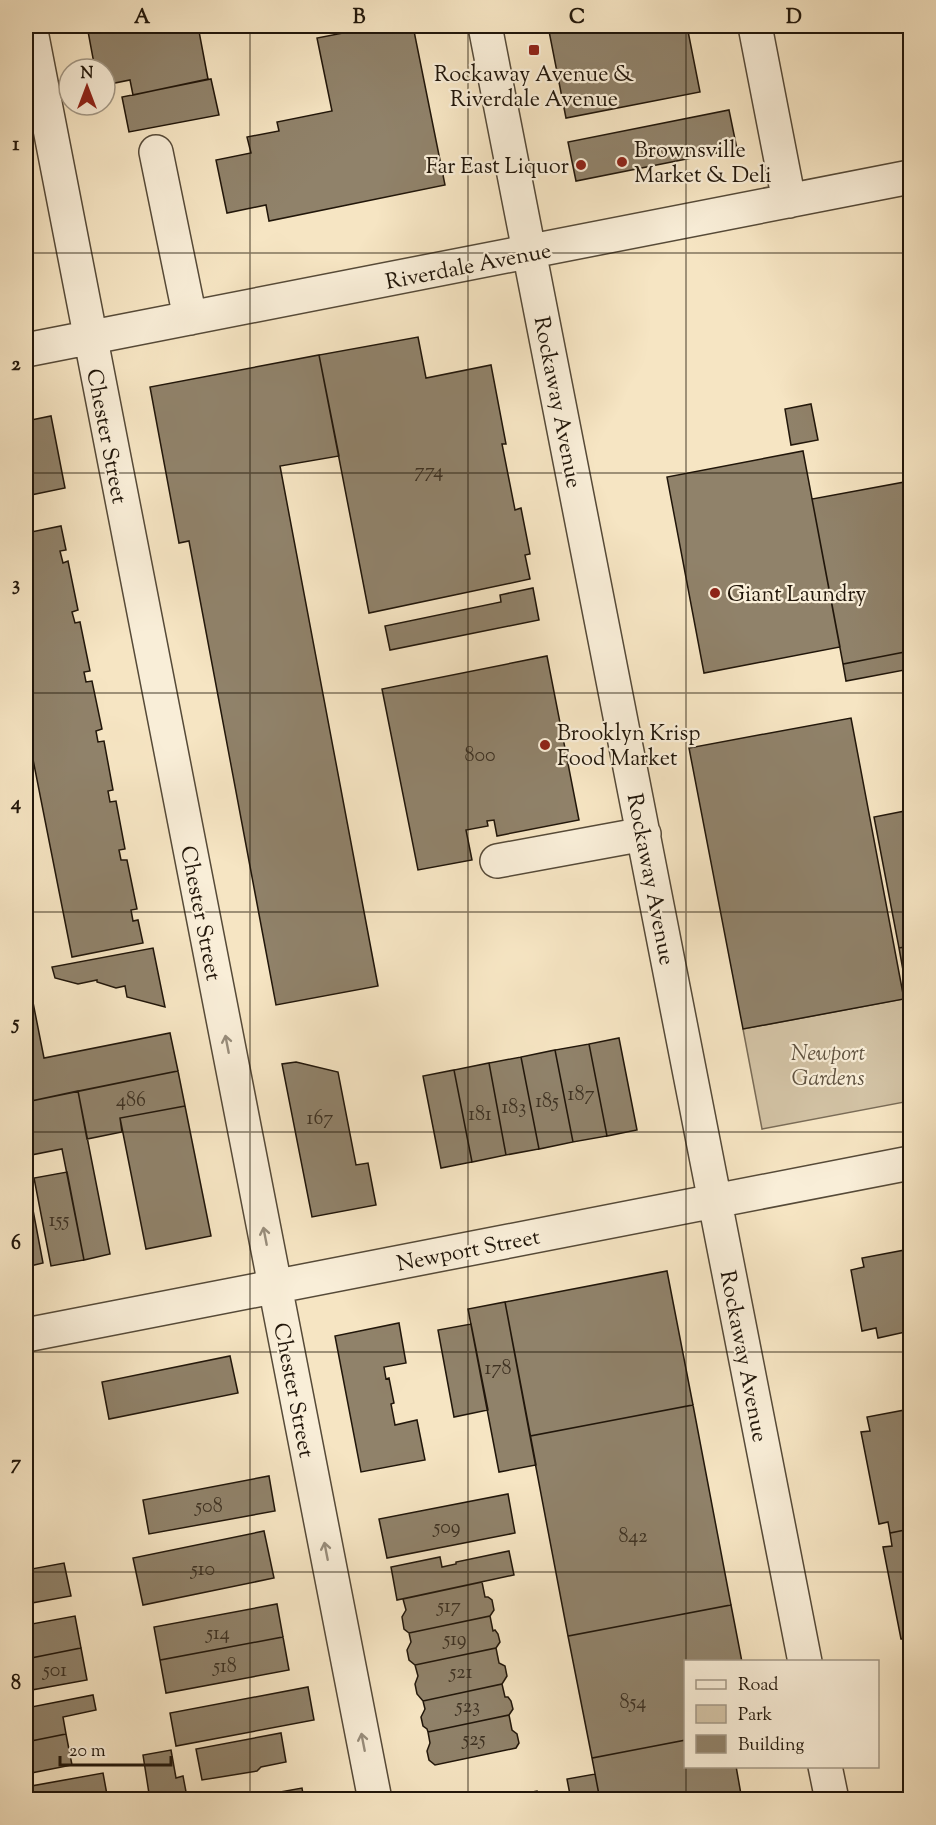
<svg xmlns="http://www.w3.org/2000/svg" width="936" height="1825" viewBox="0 0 936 1825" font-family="'Sorts Mill Goudy',serif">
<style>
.green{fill:#d2c2a4;stroke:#7a6c57;stroke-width:1.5}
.building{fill:#90826a;stroke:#21160a;stroke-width:1.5}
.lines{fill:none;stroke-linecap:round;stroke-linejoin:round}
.minor-casing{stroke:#564a38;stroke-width:36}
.minor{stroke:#f9eed8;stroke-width:33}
.oneway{stroke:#988d7b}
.grid{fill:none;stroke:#21160a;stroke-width:1.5;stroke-opacity:0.55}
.poi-dot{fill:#8f2418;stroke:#f9eed8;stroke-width:2}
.labels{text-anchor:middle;stroke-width:4.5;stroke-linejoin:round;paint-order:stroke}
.number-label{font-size:20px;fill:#3d3122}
.poi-label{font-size:22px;fill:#21160a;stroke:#f9eed8;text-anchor:start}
.street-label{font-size:22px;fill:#21160a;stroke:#f9eed8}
.park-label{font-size:22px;font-style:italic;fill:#5f5240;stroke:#f9eed8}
.neatline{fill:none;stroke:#21160a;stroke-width:2}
.grid-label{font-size:20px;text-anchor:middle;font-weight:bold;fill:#21160a}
</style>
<rect width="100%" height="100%" fill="#f6e5c3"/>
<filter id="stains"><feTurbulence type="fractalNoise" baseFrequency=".00333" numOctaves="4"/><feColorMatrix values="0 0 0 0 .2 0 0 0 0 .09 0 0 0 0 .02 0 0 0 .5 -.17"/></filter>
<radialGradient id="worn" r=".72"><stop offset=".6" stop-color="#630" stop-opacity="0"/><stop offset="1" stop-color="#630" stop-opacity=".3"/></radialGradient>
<!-- green -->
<path class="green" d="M908,998L910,1009V1101L762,1129L743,1029Z"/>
<!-- building -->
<path class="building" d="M87,26H198L208,79L133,95L130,80L105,85V69H95Z
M324,26H379L336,34L334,27L325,29Z
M379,26H413L445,185L269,221L266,205L227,213L216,160L251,153L247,137L279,131L277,122L332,111L317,38Z
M548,26H687L700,92L566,118Z
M211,79L219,115L129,132L122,97Z
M729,110L737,149L576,181L568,142Z
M418,337L426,378L491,365L506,444H502L515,510L521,508L530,554L525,555L530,579L369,613L319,355Z
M319,355L339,456L280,466L378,986L276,1005L189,541L179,543L150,387Z
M811,404L818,440L791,445L785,409Z
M51,416L65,488L26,496V421Z
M803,451L840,647L704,673L667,477Z
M910,481V651L843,664L812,499Z
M61,526L66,550L60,551L63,563L68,561L78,610L72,612L75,623L80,622L90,671L84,672L86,682L92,681L102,729L96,731L98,742L104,741L113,790L108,791L110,802L116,801L125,849L119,850L121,860H127L137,909L131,910L133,921L138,920L143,943L72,957L26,724V533Z
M533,588L539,620L390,650L385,626L501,602L500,595Z
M910,651V669L846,681L843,664Z
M547,656L579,820L497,836L494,820L487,821L488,826L466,830L472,860L418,870L382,689Z
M851,718L904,999L743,1029L689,748Z
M910,810V946L899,948L874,817Z
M910,946V1009L899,948Z
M153,948L165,1007L127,997L125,986L116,988L97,982V980L78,984L55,978L52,967Z
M26,972H27L44,1058L170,1033L178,1071L26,1102Z
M619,1038L637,1130L607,1136L589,1044Z
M589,1044L607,1136L573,1142L555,1050Z
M555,1050L573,1142L539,1149L521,1057Z
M521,1057L539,1149L506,1155L489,1063Z
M296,1062L338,1072L356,1165L368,1163L376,1205L312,1217L282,1064Z
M489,1063L506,1155L472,1162L454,1070Z
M454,1070L472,1162L441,1168L423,1076Z
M178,1071L185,1106L120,1118L122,1132L87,1139L78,1091Z
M78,1091L110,1254L84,1260L62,1149L26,1156V1102Z
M185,1106L211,1236L146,1249L120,1118Z
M67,1172L84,1260L51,1266L34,1178Z
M26,1173L43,1263L26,1267Z
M910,1249V1331L878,1338L876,1328L862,1331L851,1270L864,1267L862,1258Z
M667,1271L693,1405L530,1436L505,1302Z
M505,1302L536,1465L499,1472L468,1309Z
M399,1323L406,1363L384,1367L386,1379L389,1378L394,1403L391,1404L395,1425L417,1420L425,1460L361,1472L335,1336Z
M471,1324L488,1410L454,1417L438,1330Z
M230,1356L238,1393L109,1419L102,1382Z
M693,1405L731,1605L568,1636L530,1436Z
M910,1409V1529L890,1533L888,1522L879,1524L861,1432L870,1431L867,1417Z
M269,1476L275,1511L149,1534L143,1500Z
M508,1494L515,1533L387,1558L379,1519Z
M910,1529V1639H901L883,1547L892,1546L890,1533Z
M264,1531L274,1578L143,1605L133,1558Z
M509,1551L514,1575L397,1600L391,1567L440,1557L442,1567L456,1564V1562Z
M64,1563L71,1596L26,1604V1570Z
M482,1582L485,1597H488L492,1600L494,1610L490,1616L409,1633L404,1629L402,1617L406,1610L403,1599Z
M277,1604L283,1637L160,1660L154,1627Z
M731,1605L742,1662H686V1740L592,1758L568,1636Z
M75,1616L81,1648L26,1659V1625Z
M490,1616L493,1631L495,1630L498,1634L500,1642L496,1648L415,1665L409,1660L407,1650L411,1642L409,1633Z
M283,1637L289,1670L166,1693L160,1660Z
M81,1648L87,1680L26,1691V1659Z
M496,1648L499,1663L505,1666L507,1676L502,1684L423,1701L417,1694L415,1684L418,1676L415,1665Z
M502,1684L505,1697H508L511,1701L513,1709L509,1715L428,1732L427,1729L423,1726L421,1717L425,1709L423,1701Z
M308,1687L314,1720L176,1746L170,1713Z
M93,1695L96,1710L63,1717L66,1734L26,1742V1708Z
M509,1715L512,1730L517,1734L519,1743L516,1748L435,1765L429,1760L427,1751L430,1743L428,1732Z
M281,1733L286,1762L261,1767L257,1771L202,1780L196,1749Z
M66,1734L72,1765L26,1774V1742Z
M686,1740V1766H736L742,1800H600L592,1758Z
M171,1750L176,1778L183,1776L187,1797L175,1800H150L143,1755Z
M103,1773L108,1800H26V1787Z
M595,1774L600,1800H571L567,1779Z
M302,1788L304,1800H243L254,1794L261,1793L269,1794Z
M537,1791L539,1800H489Z"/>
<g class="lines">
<!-- minor casing -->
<g class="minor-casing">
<path id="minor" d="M30,26L375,1800
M485,26L805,1662
M755,26L789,201
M156,152L190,318
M26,350L910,177
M497,861L644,834
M26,1335L910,1163
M825,1766L832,1800"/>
</g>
<!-- minor -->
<use href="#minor" class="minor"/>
</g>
<!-- one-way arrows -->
<defs><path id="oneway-shaft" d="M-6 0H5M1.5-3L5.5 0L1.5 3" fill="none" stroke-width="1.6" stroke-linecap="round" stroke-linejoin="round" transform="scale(1.5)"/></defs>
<g class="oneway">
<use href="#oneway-shaft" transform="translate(227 1044) rotate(-101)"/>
<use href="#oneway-shaft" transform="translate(265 1236) rotate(-101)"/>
<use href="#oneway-shaft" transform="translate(326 1551) rotate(-101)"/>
<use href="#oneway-shaft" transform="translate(363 1742) rotate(-101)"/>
</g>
<!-- grid -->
<path class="grid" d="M250,26V1800M468,26V1800M686,26V1662M26,253H910M26,473H910M26,693H910M26,912H910M26,1132H910M26,1352H910M26,1572H910M686,1662V1766M686,1766V1800"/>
<!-- markers -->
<g class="poi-dot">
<rect x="528" y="44" width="12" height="12" rx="3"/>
<circle cx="622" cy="162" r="6"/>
<circle cx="581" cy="165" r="6"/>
<circle cx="715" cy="593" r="6"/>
<circle cx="545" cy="745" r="6"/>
</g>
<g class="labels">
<!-- number labels -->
<g class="number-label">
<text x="429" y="477">774</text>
<text x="480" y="761">800</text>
<text x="581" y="1100">187</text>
<text x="131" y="1106">486</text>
<text x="547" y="1107">185</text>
<text x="514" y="1113">183</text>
<text x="480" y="1120">181</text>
<text x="320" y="1124">167</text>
<text x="59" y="1226">155</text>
<text x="498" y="1374">178</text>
<text x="209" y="1512">508</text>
<text x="447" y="1533">509</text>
<text x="633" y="1542">842</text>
<text x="203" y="1575">510</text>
<text x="449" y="1612">517</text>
<text x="218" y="1639">514</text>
<text x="455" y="1645">519</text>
<text x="225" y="1672">518</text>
<text x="55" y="1676">501</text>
<text x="461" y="1678">521</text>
<text x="633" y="1708">854</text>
<text x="468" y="1712">523</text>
<text x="474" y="1745">525</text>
</g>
<!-- poi labels -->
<g class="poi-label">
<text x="534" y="81" text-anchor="middle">Rockaway Avenue &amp;<tspan x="534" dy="25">Riverdale Avenue</tspan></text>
<text x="634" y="157">Brownsville<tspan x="634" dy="25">Market &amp; Deli</tspan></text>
<text x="569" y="173" text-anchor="end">Far East Liquor</text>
<text x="727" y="601">Giant Laundry</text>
<text x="557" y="740">Brooklyn Krisp<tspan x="557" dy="25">Food Market</tspan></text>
</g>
<!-- street labels -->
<g class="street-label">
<text transform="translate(468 265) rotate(-11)" y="8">Riverdale Avenue</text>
<text transform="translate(559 402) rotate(79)" y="8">Rockaway Avenue</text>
<text transform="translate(108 436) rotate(79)" y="8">Chester Street</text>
<text transform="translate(652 879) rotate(79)" y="8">Rockaway Avenue</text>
<text transform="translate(202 913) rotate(79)" y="8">Chester Street</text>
<text transform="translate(468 1249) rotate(-11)" y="8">Newport Street</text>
<text transform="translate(745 1356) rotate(79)" y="8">Rockaway Avenue</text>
<text transform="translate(295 1390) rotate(79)" y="8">Chester Street</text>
</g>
<!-- park labels -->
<g class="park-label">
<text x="828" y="1060">Newport<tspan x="828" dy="25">Gardens</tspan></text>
</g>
</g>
<!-- margin -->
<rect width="936" height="1825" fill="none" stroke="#f6e5c3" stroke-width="66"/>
<!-- legend -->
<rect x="684" y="1660" width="195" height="108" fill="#f9eed8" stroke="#a39886" stroke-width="1.5"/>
<rect x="696" y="1680" width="30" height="9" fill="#f9eed8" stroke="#a39886" stroke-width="1.5"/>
<text x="738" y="1690" font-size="18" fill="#21160a">Road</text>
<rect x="696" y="1705" width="30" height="18" fill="#d2c2a4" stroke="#a39886" stroke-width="1.5"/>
<text x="738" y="1720" font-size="18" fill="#21160a">Park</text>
<rect x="696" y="1735" width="30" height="18" fill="#90826a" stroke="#a39886" stroke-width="1.5"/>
<text x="738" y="1750" font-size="18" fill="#21160a">Building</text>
<!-- north arrow -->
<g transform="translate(87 87)"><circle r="28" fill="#f9eed8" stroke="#a39886" stroke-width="1.5"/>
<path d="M0-4.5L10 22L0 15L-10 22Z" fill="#8f2418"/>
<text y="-9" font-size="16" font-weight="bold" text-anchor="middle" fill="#21160a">N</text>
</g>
<!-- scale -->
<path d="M60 1756v9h111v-9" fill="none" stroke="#21160a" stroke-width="3"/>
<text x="69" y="1756" font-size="18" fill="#21160a" stroke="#f9eed8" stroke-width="4.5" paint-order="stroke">20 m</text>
<rect x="33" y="33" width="870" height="1759" class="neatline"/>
<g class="grid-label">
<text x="142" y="23">A</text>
<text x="359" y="23">B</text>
<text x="577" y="23">C</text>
<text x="794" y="23">D</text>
<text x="16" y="150">1</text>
<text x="16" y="370">2</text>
<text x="16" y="590">3</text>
<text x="16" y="809">4</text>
<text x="16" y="1029">5</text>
<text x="16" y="1249">6</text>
<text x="16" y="1469">7</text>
<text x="16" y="1689">8</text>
</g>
<rect width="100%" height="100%" filter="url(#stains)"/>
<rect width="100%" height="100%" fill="url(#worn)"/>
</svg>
